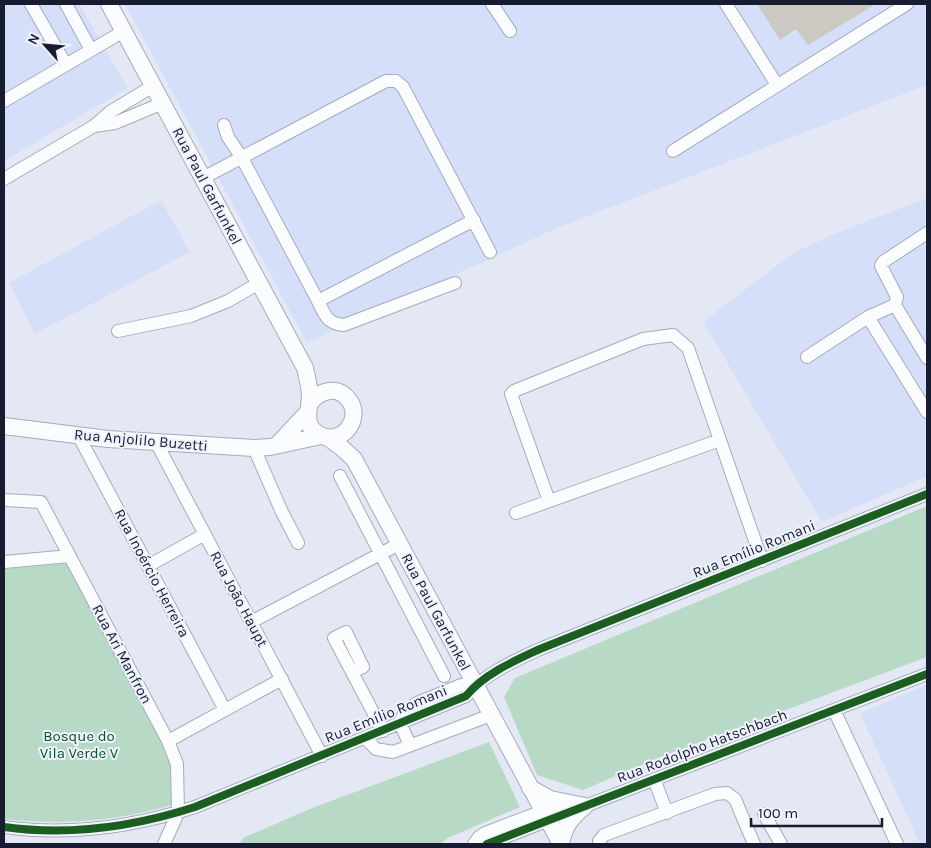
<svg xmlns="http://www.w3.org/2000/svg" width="931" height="848" viewBox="0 0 931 848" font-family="Karla,sans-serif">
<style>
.built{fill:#d6dffa}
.green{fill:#b9d9c7}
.building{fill:#cbc9c2}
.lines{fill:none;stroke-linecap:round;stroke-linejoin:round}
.minor-casing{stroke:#a6abba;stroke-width:14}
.major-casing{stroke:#a6abba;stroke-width:18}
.minor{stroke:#fbfcfd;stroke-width:12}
.major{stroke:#fbfcfd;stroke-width:16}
.cycleway-casing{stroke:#eef2fd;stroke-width:11}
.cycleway{stroke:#1b5e20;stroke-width:8}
.labels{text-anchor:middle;stroke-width:4;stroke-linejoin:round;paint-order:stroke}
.street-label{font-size:15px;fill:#171c31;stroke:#eef2fd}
.park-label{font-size:15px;fill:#0c5027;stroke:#eef2fd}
</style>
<rect width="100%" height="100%" fill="#e4e8f4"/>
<!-- built -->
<path class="built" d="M4,4H79L128,88L4,161Z
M125,4H927V85L557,228L307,343Z
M927,198V476L822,522L703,322L793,253L834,234Z
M161,200L190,252L35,334L9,283Z
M927,685V844H920L860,713Z"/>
<!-- green -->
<path class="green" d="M927,506V657L655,759L583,790L537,775L504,697L515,678Z
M67,563L169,756L174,776L172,805C113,822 64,825 4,819V569Z
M489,742L520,807L448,838L439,844H239L243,838L312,808Z"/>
<!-- building -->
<path class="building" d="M757,4H876L808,45L796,29L780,40Z"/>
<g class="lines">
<!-- minor casing -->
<g class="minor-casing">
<path id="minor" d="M31,4L66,65
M66,4L91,50
M492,4L510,31
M726,4L777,85
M4,101L124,31
M224,125L228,137L242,158L318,301L474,220
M94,126L115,123L163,103
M673,151L907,4
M203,178L386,81H396L403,87L490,252
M4,179L94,126L110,112L153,86
M318,301C325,315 327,324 344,325L455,283
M895,305L897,297L881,266L883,262L927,233
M868,317L895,305L927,358
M118,331L191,316L228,301L259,283
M807,357L868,317L927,412
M78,435L225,710
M156,442L322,756
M254,448L281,510L298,543
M340,476L444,676
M4,500L41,502L168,741L177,764L178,813L164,844
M549,501L511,394L514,391L643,339L673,335L688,348L762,561
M516,513L720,440
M4,562L70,556
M148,566L205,534
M251,622L399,544
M352,672L363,667L346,632L334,638L383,731
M834,710L897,844
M400,723L405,711L417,703L461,685H475
M400,723L410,745
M365,738L376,749L393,752L491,715
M168,741L282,679
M654,779L667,813
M764,814L781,844
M4,827C68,836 133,827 195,807L466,696C484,674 514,661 540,649L927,494
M474,844L479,837L485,833L543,811L572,807
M487,844L927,674
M600,844L599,841L604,835L715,794L727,793L735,799L754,844"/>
</g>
<!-- major casing -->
<g class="major-casing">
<path id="major" d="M109,4L305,368C307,377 309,385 310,394C310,410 302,426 320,435C342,446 363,419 349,400C338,385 320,390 310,403
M4,426L108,439L254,448L270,447L321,436
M327,437L342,448L354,459L561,844
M278,444L307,413
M530,788L550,799L585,806
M561,844C564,826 571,818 585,806"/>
</g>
<!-- minor -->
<use href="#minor" class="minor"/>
<!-- major -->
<use href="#major" class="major"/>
<!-- cycleway casing -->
<g class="cycleway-casing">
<path id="cycleway" d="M4,827C68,836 133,827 195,807L466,696C484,674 514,661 540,649L927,494
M487,844L927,674"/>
</g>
<!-- cycleway -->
<use href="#cycleway" class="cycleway"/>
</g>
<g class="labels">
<!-- street labels -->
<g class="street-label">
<text transform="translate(207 186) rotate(62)" y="5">Rua Paul Garfunkel</text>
<text transform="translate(141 440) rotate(5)" y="5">Rua Anjolilo Buzetti</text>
<text transform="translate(754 549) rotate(-22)" y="5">Rua Emílio Romani</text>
<text transform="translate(152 573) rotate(62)" y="5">Rua Inoércio Herreira</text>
<text transform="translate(239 599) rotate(62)" y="5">Rua João Haupt</text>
<text transform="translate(436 612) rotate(62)" y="5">Rua Paul Garfunkel</text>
<text transform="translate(122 654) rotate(62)" y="5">Rua Ari Manfron</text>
<text transform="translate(386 714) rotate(-22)" y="5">Rua Emílio Romani</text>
<text transform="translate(702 746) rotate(-21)" y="5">Rua Rodolpho Hatschbach</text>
</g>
<!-- park labels -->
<g class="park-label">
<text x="79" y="741">Bosque do<tspan x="79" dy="17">Vila Verde V</tspan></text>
</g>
</g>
<!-- border -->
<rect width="931" height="848" fill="none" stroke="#171c31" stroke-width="10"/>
<!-- north arrow -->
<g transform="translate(45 45) rotate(297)" stroke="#eef2fd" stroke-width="4" paint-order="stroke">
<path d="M0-4L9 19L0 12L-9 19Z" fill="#171c31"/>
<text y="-8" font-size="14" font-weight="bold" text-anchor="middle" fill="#171c31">N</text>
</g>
<!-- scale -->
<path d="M751 818v8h131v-8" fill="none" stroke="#171c31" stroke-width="2.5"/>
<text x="758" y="818" font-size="15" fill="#171c31" stroke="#eef2fd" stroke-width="4" paint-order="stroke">100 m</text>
</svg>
